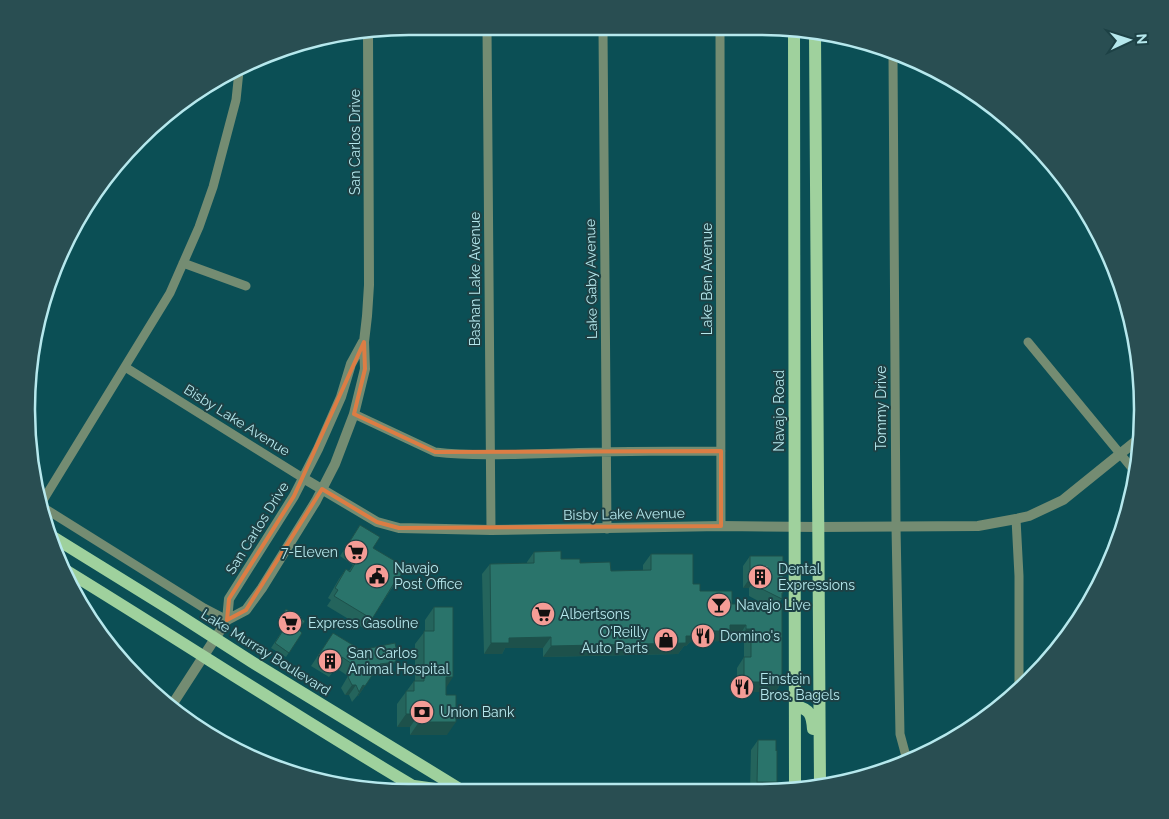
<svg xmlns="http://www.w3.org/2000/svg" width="1169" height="819" viewBox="0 0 1169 819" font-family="Raleway,sans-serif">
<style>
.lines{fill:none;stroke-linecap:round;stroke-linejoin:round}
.minor{stroke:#748c72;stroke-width:9}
.tertiary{stroke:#748c72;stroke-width:10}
.primary{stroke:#9fd19d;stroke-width:12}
.wall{fill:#24645c}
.shaded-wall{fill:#1d514b}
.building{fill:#2a746b;stroke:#1d514b}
.marked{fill:none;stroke:#dc7d44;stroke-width:4;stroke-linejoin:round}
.labels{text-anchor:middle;stroke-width:4;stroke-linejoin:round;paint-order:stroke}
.street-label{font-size:14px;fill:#b6e8ed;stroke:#1d4145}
.poi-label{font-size:14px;fill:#b6e8ed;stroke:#1d4145;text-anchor:start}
.rim{fill:none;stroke:#b6e8ed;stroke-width:2.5}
</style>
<rect width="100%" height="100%" fill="#0b4f55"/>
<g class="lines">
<!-- minor -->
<path class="minor" d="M487,28L491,530
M603,30L607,529
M720,32L721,526
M893,56L896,527L900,734L907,760
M183,263L246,286
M1028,342L1136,473
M125,367L303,478
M354,414L435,452C478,457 522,454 565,453C617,451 669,451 721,451
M42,502L170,293L199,227L213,187L236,100L239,71
M44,508L204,608L227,620
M1016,519L1019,576V691"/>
<!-- tertiary -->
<path class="tertiary" d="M303,478L377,522L399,528L491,530L721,526L818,527L978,526L1016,519L1029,516L1063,500L1141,437
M227,620L246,610L262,588L316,501L335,464L354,414L365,369L364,342L367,316L369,285L368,32
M170,708L227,620L229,599L294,496L318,449L341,397L351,364L363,342"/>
<!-- primary -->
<path class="primary" d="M794,33L795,790
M815,33L820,786
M53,537L171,610L252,662L463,791
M62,568C183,642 301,720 423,792
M795,706C810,709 812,715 813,729
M414,786L442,790L452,786"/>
</g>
<!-- wall -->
<path class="wall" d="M360,525L373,548L396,569L397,581L390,591L365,629L327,606L331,600L328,598L339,579L346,569L349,571L353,565L340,556Z
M534,552L611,571H643V565L651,554L693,584L700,591L732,604H764L749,596V588H743V566L750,556L783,593L782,595V599L778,604L782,682L775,692H737V668L744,657V640H739V636H726L722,641L690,642L686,646H684L678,654L543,657V648H505L502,654H484L482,574L490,564L527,563V562Z
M434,607L446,688L447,735H410V727H397V704L414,681H415V644L425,631V620Z
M286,609L299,630L302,633L286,657L271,648L286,625L278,621Z
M333,633L361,650L395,662L388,672L373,674L358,696H357L352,702L349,695H345L341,688L348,676L336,668L329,677L311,666Z
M758,740L776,751L772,790H750L751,750Z"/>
<!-- shaded-wall -->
<path class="shaded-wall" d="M750,578H756L749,588H743Z
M730,625H746L739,636H726L722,641L690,642L686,646H684L678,654L543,657L551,646L686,636L694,631Z
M746,629H751L744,640H739Z
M551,637L543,648H505L502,654H484L491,643L509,638Z
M395,662L388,672L373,674L380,664Z
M446,677H453L444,691Z
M744,682H782L775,692H737Z
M352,685H356L349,695H345Z
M363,685L365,686L358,696H357Z
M406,714H419L410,727H397Z
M419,722H456L447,735H410Z
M757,782H777L772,790H752Z"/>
<!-- building -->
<path class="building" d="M360,525L380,537L373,548L400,564L396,569L402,573L397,581L396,580L372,619L334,596L338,590L335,588L346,569L350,572L360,555L347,546Z
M561,551V559H580V563L610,562L611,571L651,570V554H693V584H700V591H732V604H782V682H744V657H751V629H746V625H730V631H694V636H686V643L551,646V637L509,638V643H491L490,564L534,563V552Z
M750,556H783V593H782V599L756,586V578H750Z
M434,607H453V677H446V695H456V722H419V714H406V691H414V681H424V631H434Z
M286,609L305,621L299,630L302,633L289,653L275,643L289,621L282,616Z
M333,633L361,650L395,643L398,657L395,662L380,664L365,686L363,685L359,692L356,685H352L348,677L355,666L342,657L336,667L318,656Z
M758,740H776V751L777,750V782H757Z"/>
<!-- marked area -->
<path class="marked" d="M364,342L365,369L354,414L435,452L721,451V526L399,528L377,522L322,489L246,610L227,620L229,599L294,496Z"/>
<!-- icons -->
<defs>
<g id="supermarket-disc" transform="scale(1.25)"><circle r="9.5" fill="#f59c96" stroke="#1d4145"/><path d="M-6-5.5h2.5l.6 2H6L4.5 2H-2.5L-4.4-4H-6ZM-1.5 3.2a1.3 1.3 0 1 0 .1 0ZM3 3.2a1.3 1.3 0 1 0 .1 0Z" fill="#111"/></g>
<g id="civic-disc" transform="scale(1.25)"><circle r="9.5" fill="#f59c96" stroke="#1d4145"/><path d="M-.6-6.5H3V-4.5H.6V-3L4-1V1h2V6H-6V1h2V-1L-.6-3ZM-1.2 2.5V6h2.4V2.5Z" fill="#111"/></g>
<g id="building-disc" transform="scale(1.25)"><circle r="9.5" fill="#f59c96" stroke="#1d4145"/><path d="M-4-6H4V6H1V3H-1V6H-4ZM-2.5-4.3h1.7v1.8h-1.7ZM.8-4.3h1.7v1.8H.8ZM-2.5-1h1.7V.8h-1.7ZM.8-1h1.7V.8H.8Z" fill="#111"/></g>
<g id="bar-disc" transform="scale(1.25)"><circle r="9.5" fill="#f59c96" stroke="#1d4145"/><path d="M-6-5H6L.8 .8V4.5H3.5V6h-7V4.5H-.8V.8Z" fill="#111"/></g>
<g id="restaurant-disc" transform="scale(1.25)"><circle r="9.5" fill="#f59c96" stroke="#1d4145"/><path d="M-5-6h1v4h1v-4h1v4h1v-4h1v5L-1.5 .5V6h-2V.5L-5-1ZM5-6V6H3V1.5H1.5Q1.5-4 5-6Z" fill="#111"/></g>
<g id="shop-disc" transform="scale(1.25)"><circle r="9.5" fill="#f59c96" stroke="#1d4145"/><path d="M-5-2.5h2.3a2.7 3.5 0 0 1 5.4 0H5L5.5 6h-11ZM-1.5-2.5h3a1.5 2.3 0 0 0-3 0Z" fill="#111"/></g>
<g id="bank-disc" transform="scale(1.25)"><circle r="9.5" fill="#f59c96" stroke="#1d4145"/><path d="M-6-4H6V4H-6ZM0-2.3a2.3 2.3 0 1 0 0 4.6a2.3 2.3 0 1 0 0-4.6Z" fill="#111"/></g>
</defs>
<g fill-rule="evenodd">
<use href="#supermarket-disc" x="356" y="552"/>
<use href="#civic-disc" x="377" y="576"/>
<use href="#building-disc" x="760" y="577"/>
<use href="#bar-disc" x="719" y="605"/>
<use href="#supermarket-disc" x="543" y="614"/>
<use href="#supermarket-disc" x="290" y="623"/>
<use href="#restaurant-disc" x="703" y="636"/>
<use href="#shop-disc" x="666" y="640"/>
<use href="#building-disc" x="330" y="661"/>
<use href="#restaurant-disc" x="742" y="687"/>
<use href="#bank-disc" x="422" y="712"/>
</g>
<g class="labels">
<!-- street labels -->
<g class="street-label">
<text transform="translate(355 142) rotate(-90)" y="5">San Carlos Drive</text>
<text transform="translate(475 279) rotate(-90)" y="5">Bashan Lake Avenue</text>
<text transform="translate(591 279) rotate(-91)" y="5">Lake Gaby Avenue</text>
<text transform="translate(707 279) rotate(-90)" y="5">Lake Ben Avenue</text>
<text transform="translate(881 408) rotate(-90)" y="5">Tommy Drive</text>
<text transform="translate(779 411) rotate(-90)" y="5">Navajo Road</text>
<text transform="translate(237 420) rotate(32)" y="5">Bisby Lake Avenue</text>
<text transform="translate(624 514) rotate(-1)" y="5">Bisby Lake Avenue</text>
<text transform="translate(257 528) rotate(-58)" y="5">San Carlos Drive</text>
<text transform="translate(266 652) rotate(32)" y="5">Lake Murray Boulevard</text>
</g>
<!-- poi labels -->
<g class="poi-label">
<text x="338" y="557" text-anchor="end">7-Eleven</text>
<text x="394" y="573">Navajo<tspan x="394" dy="16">Post Office</tspan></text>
<text x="778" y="574">Dental<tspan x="778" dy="16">Expressions</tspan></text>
<text x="736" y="610">Navajo Live</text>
<text x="560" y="619">Albertsons</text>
<text x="308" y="628">Express Gasoline</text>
<text x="648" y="637" text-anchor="end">O'Reilly<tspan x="648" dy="16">Auto Parts</tspan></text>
<text x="720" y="641">Domino's</text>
<text x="348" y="658">San Carlos<tspan x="348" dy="16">Animal Hospital</tspan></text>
<text x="760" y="684">Einstein<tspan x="760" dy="16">Bros. Bagels</tspan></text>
<text x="440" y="717">Union Bank</text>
</g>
</g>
<!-- crop -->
<path d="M0 0H1169V819H0ZM409 35H760A374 374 0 0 1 1134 409V410A374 374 0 0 1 760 784H409A374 374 0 0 1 35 410V409A374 374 0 0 1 409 35Z" fill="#294e52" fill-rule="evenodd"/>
<path class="rim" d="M409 35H760A374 374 0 0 1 1134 409V410A374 374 0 0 1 760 784H409A374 374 0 0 1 35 410V409A374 374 0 0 1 409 35Z"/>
<!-- north arrow -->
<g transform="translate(1129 40) rotate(86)" stroke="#1d4145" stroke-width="4" paint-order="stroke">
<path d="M0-4L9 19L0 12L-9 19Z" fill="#b6e8ed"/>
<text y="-8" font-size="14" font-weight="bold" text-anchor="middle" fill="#b6e8ed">N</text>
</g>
</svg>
